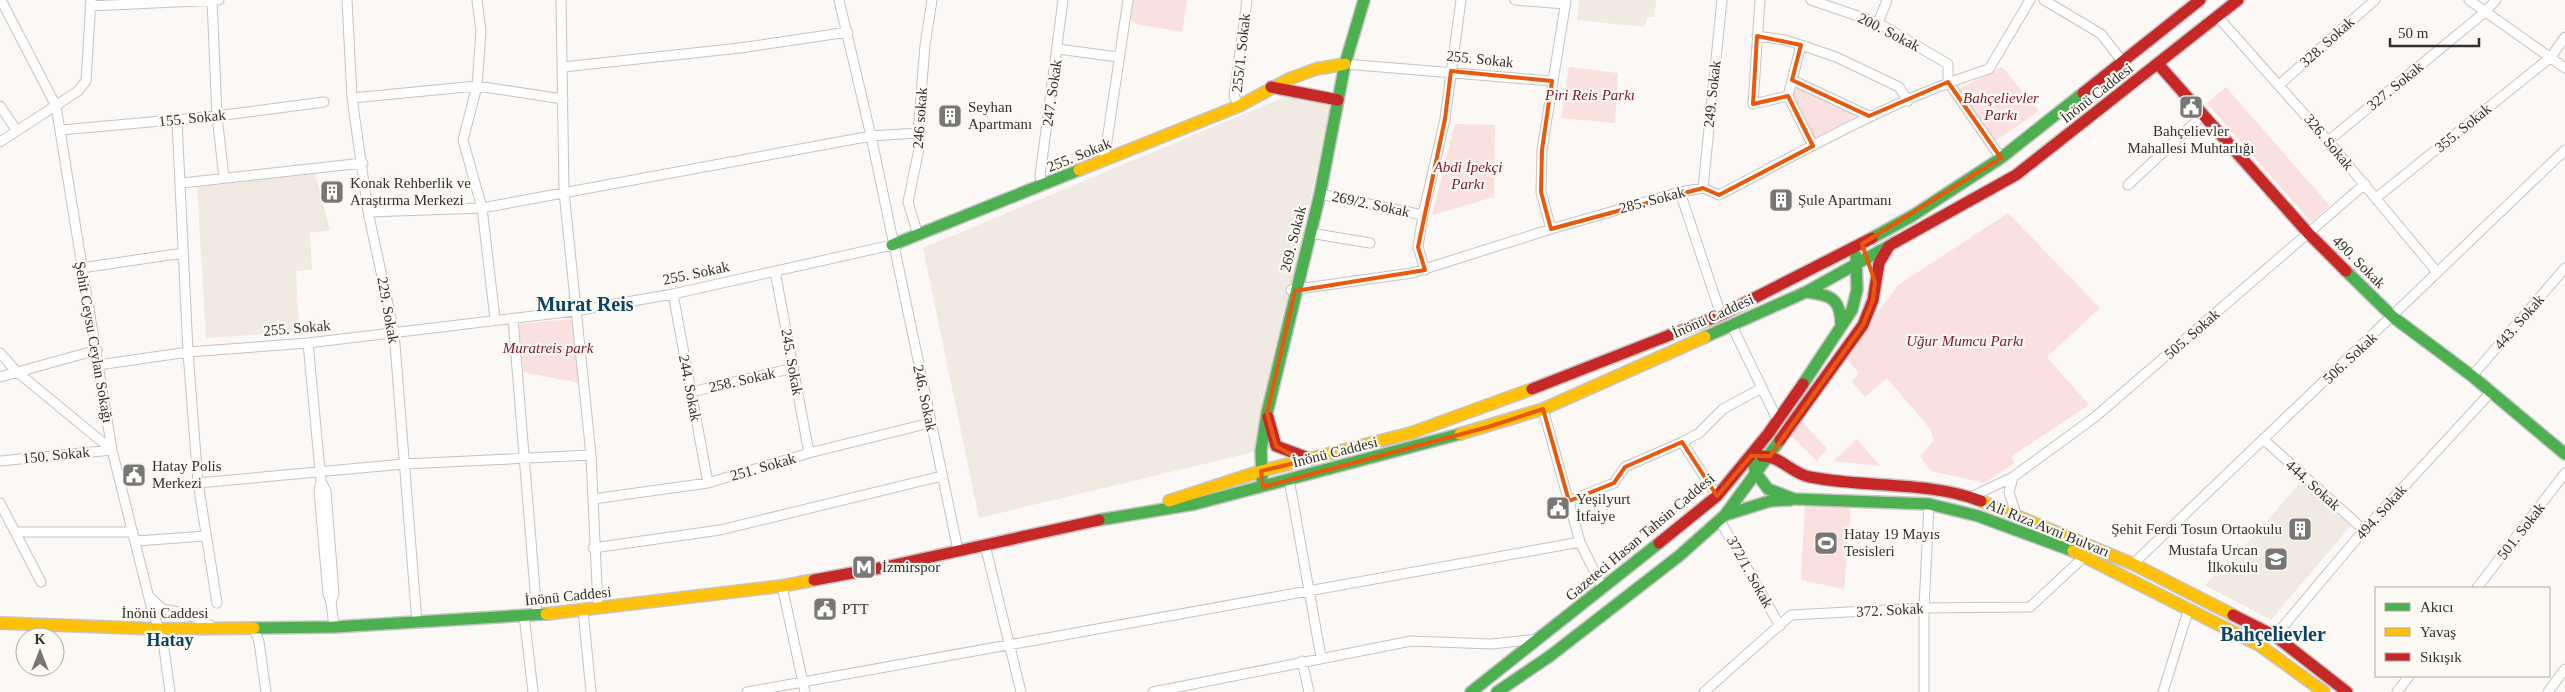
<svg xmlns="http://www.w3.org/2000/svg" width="2565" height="692" viewBox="0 0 2565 692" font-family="'Times New Roman',serif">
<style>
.built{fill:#f0eae2}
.green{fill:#fbe0e0}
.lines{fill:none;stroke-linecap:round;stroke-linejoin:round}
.street-casing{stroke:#c6c4c2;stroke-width:11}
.fast-casing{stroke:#c6c4c2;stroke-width:14}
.slow-casing{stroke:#c6c4c2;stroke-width:14}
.jam-casing{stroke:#c6c4c2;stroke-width:14}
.street{stroke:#fefefe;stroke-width:9}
.fast{stroke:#4caf50;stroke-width:11}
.slow{stroke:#ffc107;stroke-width:11}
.jam{stroke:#c62828;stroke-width:11}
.marked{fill:none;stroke:#e8590c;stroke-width:4;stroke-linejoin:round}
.labels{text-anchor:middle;stroke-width:4.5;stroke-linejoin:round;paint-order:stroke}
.street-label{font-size:15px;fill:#32312f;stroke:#fdf9f3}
.park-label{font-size:15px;font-style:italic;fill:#7e152a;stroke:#fdf9f3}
.poi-label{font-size:15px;fill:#32312f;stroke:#fdf9f3;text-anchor:start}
.quarter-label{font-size:18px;font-weight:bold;fill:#0b4466;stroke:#fdf9f3}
.district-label{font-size:20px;font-weight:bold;fill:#0b4466;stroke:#fdf9f3}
</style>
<rect width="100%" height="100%" fill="#fbf8f5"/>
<!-- built -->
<path class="built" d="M1579,0H1656L1654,17H1648L1644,27L1577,20Z
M1304,89L1332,102L1254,452L979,518L923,248Z
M315,173L330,230L310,233L312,270L296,271L299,332L206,338L197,186Z
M2302,480L2351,525L2271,620L2205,585L2256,534Z"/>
<!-- green -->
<path class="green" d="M1133,0H1187L1182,32L1136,24L1130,19Z
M1569,67L1618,73L1615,123L1561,118Z
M2002,67L2039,111L1994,142L1959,89Z
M1794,83L1861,114L1816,141L1792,95Z
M2226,87L2330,206L2311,222L2207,103Z
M1455,124L1495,125L1494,197L1432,215Z
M2008,213L2100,308L2047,357L2089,405L2012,456L2014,463L1985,483L1931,471L1920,456L1934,440L1931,430L1887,378L1865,397L1852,382L1859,373L1845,357L1898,285Z
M572,319L579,383L523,372L519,324Z
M1799,418L1827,449L1817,461L1790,435Z
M1857,439L1880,466L1833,461Z
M1805,503L1851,506L1844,589L1801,580Z"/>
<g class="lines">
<!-- street casing -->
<g class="street-casing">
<path id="street" d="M1,0L56,106L112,450L151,606L163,641L170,692
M212,0L217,116L224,178
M347,0L352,98L368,212L394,332L417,623
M477,0L481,31L477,86L463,140L482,208L495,319
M561,0L564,192L591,455L598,608
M839,0L871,136L958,550
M1515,0L1565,4
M1760,0L1753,104L1788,96
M1811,0L1878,23L1948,64V82L2001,158
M2044,0L2101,34L2122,61
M2469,0L2565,68
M90,6L219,0
M2218,17L2328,141L2437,272
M1878,23L1887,0
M1757,36L1785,40L1801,45
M1058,49L1118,57
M1345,64L1552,81
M563,67L740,48L848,32
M1792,80L1869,116
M2280,84L2375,0
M352,98L477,86L563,99
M0,106L17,131
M1239,106L1234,96L1247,0
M177,121L188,352L198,483L217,603
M61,130L217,116L324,102
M2328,141L2485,12L2496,0
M0,142L78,91L86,81L91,0
M1813,146L1788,96L1801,45L1836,57L1899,87L1908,101
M1104,161L1128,0
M182,183L363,163
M2128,185L2204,114
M1043,186L1040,176L1063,0
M1703,188L1722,0
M1680,192L1721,315
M1320,194L1423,215
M2376,198L2551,57L2565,37
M368,212L482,208L871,136L918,133
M1551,229L1541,192L1542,150L1566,0
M1310,233L1370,243
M918,235L908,202L919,149L918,133L925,45L932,0
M81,268L183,253
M1425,270L1418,247L1423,215L1445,119L1461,0
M775,271L809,453
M1291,290L1412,273L1551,229L1680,192L1703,188L1719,195C1807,149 1893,99 1989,69L2030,0
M673,294L708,483
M513,319L537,615
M1731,324L1778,421
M308,343L321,481L319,491L328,594L331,602
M0,353L16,371L112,450
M98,365L188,352L308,343L575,311L673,294L892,245
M2472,376L2565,268
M0,377L97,350
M691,392L794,368
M1543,409L1580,542L1603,589
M2263,439L2364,530
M1682,442L1699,433L1723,409L1760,389
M0,461L112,450
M2013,477L2009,492L2016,514
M1289,479L1321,657
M321,481L326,491L334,593L331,602L334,627
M198,483L404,464L591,455
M1971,497L2013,477L2095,417L2365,184
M593,499L708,483L809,453L930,423
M1569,501L1614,483L1625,467L1682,442L1717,496
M0,503L41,582
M1719,519L1780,626
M15,532H133
M136,541L206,536
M985,545L1021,692
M593,548L720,530L942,476
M2133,564L2565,150
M782,586L805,692
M2477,588L2565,473
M151,598L162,609L184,613L210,625
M583,610L591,692
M524,615L533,692
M254,628L259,642L266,692
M2275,636L2364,530L2491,392
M1302,661L1309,692
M747,692L1580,542
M1153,692L1411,641L1492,644L1537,639
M1704,692L1791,615L1924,608L2030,607L2085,556
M1924,692V608L1929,504
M2163,692L2189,608
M2397,692L2409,676
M2548,692L2565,669"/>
</g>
<!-- fast casing -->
<g class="fast-casing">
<path id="fast" d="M1872,238L1912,216L2001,158L2083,93
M892,245L1079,170
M2346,271L2393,317L2472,376L2565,454
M1806,292C1832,295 1841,299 1841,326
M1705,337L1806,292L1894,243
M1803,384L1852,310L1857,290L1856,256
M1762,456H1751L1756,473L1768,489L1794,499L1929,504L1978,516L2073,551
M1262,480L1261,451L1267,413L1320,194L1345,64L1364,0
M1725,515L1770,501L1790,500
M1099,520L1195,504L1460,434
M254,628L334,627L546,614
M1471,692L1659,543
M1497,692L1550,656L1679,556L1725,515L1780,440"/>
</g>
<!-- slow casing -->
<g class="slow-casing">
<path id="slow" d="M1079,170L1239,106L1289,79L1316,69L1345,64
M1460,434L1543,409L1705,337
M1169,501L1261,471L1411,433L1532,389
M1981,501L2133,564L2233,615
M2073,551L2259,645L2324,692
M546,614L782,586L814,580
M0,623L160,629L254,628"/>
</g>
<!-- jam casing -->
<g class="jam-casing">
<path id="jam" d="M2158,64L2309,234L2346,271
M1271,87L1338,100
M2083,93L2200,0
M1894,243L2016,175L2238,0
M1532,389L1721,315L1872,238
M1268,417L1276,446L1311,459
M1780,440L1863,325L1873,300L1879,263L1889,246
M1762,456C1780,456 1793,474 1810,477C1865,488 1929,481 1981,501
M1659,543L1717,496L1768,434L1803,384
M814,580L885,567L1099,520
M2233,615L2275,636L2347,692"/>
</g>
<!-- street -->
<use href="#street" class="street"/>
<!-- fast -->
<use href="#fast" class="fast"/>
<!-- slow -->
<use href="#slow" class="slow"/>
<!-- jam -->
<use href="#jam" class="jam"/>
</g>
<!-- marked area -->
<path class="marked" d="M1757,36L1801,45L1792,80L1869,116L1948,82L2001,158L1862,244L1875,282L1873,300L1863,325L1770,456H1751L1717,496L1682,442L1625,467L1614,483L1569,501L1543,409L1488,427L1263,487L1261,471L1303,461L1276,446L1267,413L1295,291L1425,270L1418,247L1445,119L1451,71L1552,81L1542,150L1541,192L1551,229L1703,188L1719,195L1813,146L1788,96L1753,104Z"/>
<!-- icons -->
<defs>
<g id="civic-square" transform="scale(1.25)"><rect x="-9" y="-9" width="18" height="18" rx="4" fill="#787774" stroke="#fdf9f3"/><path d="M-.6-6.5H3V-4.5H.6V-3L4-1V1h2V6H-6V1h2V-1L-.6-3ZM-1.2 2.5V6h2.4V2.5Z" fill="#fff"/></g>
<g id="building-square" transform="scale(1.25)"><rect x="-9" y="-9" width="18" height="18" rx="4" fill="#787774" stroke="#fdf9f3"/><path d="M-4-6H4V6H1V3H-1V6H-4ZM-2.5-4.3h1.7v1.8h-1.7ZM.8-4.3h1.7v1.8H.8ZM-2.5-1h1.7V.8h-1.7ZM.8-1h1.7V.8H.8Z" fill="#fff"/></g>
<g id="stadium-square" transform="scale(1.25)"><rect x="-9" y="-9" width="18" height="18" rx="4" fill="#787774" stroke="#fdf9f3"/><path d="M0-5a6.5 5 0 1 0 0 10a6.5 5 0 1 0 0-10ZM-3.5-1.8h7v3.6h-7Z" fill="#fff"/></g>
<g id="school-square" transform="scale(1.25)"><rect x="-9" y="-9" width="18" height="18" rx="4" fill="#787774" stroke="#fdf9f3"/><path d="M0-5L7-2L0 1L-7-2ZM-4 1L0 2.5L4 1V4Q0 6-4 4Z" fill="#fff"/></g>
<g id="metro-square" transform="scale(1.25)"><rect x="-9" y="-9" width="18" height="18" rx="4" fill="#787774" stroke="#fdf9f3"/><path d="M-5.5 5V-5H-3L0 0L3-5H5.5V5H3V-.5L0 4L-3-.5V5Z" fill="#fff"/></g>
</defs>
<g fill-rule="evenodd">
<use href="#civic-square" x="2191" y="107"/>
<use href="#building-square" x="950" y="116"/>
<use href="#building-square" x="332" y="192"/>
<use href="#building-square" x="1781" y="200"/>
<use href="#civic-square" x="134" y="475"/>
<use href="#civic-square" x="1558" y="508"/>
<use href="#building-square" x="2300" y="529"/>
<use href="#stadium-square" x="1826" y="543"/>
<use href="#school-square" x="2276" y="559"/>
<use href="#metro-square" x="864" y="567"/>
<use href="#civic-square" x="825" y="609"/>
</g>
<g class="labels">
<!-- street labels -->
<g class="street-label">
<text transform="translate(1889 32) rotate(27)" y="5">200. Sokak</text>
<text transform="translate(2327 42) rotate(-42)" y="5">328. Sokak</text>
<text transform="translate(1241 53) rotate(-84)" y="5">255/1. Sokak</text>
<text transform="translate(1480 59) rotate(6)" y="5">255. Sokak</text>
<text transform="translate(2395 86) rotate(-39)" y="5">327. Sokak</text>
<text transform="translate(1052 93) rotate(-82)" y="5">247. Sokak</text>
<text transform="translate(2097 93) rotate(-38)" y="5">İnönü Caddesi</text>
<text transform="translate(1712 94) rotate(-84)" y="5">249. Sokak</text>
<text transform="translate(192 118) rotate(-6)" y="5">155. Sokak</text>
<text transform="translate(920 118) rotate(-86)" y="5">246 sokak</text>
<text transform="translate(2463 128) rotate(-39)" y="5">355. Sokak</text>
<text transform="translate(2329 142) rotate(50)" y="5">326. Sokak</text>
<text transform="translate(1079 155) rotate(-22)" y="5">255. Sokak</text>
<text transform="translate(1652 200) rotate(-15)" y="5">285. Sokak</text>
<text transform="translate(1371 204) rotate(12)" y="5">269/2. Sokak</text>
<text transform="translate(1293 239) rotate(-76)" y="5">269. Sokak</text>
<text transform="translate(2359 262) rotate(45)" y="5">490. Sokak</text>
<text transform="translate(696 273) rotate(-12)" y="5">255. Sokak</text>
<text transform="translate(388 310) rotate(80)" y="5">229. Sokak</text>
<text transform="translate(1713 316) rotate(-24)" y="5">İnönü Caddesi</text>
<text transform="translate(2519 322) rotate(-49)" y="5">443. Sokak</text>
<text transform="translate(297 328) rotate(-5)" y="5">255. Sokak</text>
<text transform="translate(2192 334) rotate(-41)" y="5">505. Sokak</text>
<text transform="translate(94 342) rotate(80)" y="5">Şehit Ceysu Ceylan Sokağı</text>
<text transform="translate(2350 358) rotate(-43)" y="5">506. Sokak</text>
<text transform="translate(792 362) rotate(80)" y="5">245. Sokak</text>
<text transform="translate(742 380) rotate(-13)" y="5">258. Sokak</text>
<text transform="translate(690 388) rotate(79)" y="5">244. Sokak</text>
<text transform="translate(925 398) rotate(78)" y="5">246. Sokak</text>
<text transform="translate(1335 452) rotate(-14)" y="5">İnönü Caddesi</text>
<text transform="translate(56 455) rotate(-6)" y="5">150. Sokak</text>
<text transform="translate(763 467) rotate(-16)" y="5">251. Sokak</text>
<text transform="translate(2313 485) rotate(42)" y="5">444. Sokak</text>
<text transform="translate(2381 512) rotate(-48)" y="5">494. Sokak</text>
<text transform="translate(2048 528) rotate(22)" y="5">Ali Rıza Avni Bulvarı</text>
<text transform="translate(2521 531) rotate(-52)" y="5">501. Sokak</text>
<text transform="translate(1640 537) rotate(-40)" y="5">Gazeteci Hasan Tahsin Caddesi</text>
<text transform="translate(1750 572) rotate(61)" y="5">372/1. Sokak</text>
<text transform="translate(568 596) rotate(-6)" y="5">İnönü Caddesi</text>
<text transform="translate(1890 610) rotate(-3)" y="5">372. Sokak</text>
<text x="165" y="618">İnönü Caddesi</text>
</g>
<!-- park labels -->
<g class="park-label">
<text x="1590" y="100">Piri Reis Parkı</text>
<text x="2001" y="103">Bahçelievler<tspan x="2001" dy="17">Parkı</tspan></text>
<text x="1468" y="172">Abdi İpekçi<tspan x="1468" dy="17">Parkı</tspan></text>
<text x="1965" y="346">Uğur Mumcu Parkı</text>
<text x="548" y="353">Muratreis park</text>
</g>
<!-- poi labels -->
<g class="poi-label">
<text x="968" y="112">Seyhan<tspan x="968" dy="17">Apartmanı</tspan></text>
<text x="2191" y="136" text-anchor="middle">Bahçelievler<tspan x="2191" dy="17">Mahallesi Muhtarlığı</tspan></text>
<text x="350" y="188">Konak Rehberlik ve<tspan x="350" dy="17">Araştırma Merkezi</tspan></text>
<text x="1798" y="205">Şule Apartmanı</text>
<text x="152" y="471">Hatay Polis<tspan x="152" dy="17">Merkezi</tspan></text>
<text x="1576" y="504">Yeşilyurt<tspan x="1576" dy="17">İtfaiye</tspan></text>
<text x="2282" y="534" text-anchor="end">Şehit Ferdi Tosun Ortaokulu</text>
<text x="1844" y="539">Hatay 19 Mayıs<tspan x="1844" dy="17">Tesisleri</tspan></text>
<text x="2258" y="555" text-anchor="end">Mustafa Urcan<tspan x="2258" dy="17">İlkokulu</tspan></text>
<text x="882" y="572">İzmirspor</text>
<text x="842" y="614">PTT</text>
</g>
<!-- quarter labels -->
<g class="quarter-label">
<text x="170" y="646">Hatay</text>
</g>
<!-- district labels -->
<g class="district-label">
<text x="585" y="311">Murat Reis</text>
<text x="2273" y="641">Bahçelievler</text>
</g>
</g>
<!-- legend -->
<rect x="2375" y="587" width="175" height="90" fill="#fdf9f3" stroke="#aca9a5"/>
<rect x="2385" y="603" width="25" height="8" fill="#4caf50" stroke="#aca9a5"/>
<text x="2420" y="612" font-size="15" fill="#32312f">Akıcı</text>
<rect x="2385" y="628" width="25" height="8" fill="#ffc107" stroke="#aca9a5"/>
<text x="2420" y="637" font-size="15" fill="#32312f">Yavaş</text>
<rect x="2385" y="653" width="25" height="8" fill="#c62828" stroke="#aca9a5"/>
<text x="2420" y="662" font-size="15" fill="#32312f">Sıkışık</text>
<!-- north arrow -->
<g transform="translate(40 652)"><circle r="24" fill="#fdf9f3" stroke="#aca9a5"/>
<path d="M0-4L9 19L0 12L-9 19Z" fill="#787774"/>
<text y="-8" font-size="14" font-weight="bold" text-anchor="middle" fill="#32312f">K</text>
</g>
<!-- scale -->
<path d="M2390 38v8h89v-8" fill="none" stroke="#32312f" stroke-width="2.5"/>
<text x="2398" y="38" font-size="15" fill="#32312f" stroke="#fdf9f3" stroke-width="4" paint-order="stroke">50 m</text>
</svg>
